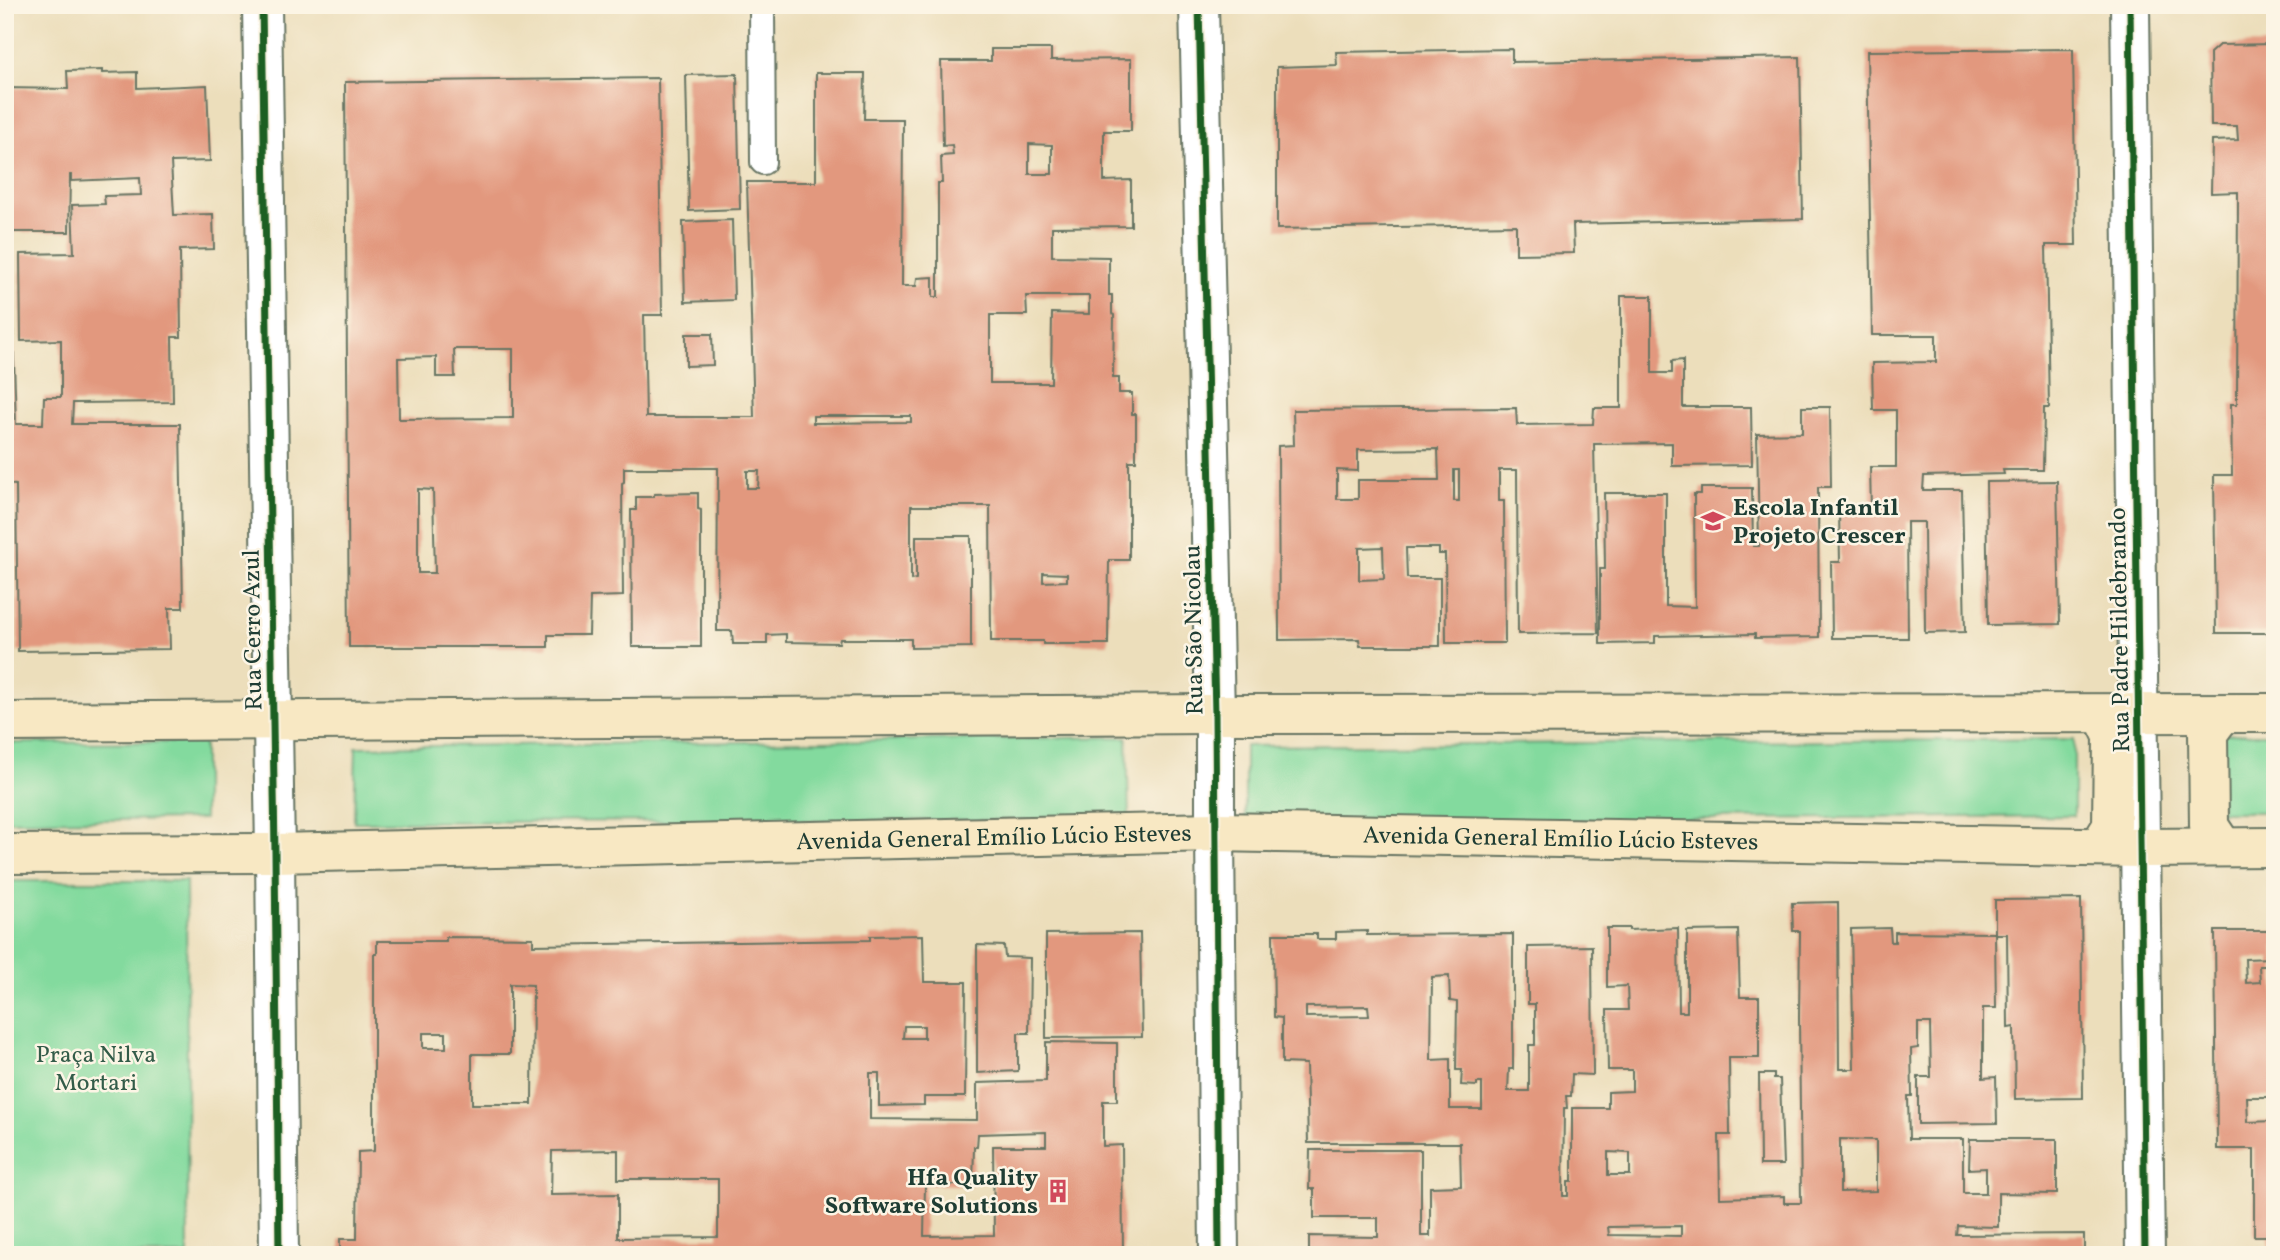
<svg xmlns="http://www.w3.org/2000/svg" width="2280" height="1260" viewBox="0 0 2280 1260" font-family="Vollkorn,serif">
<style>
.green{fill:#83da9e;stroke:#518c69;stroke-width:2}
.building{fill:#e2987e;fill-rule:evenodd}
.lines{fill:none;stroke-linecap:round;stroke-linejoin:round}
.service-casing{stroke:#677563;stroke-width:28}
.minor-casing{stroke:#677563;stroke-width:42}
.tertiary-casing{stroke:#677563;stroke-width:42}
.secondary-casing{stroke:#677563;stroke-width:42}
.service{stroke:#fff;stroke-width:24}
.minor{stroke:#fff;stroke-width:38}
.tertiary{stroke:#fff;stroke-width:38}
.secondary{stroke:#f8e8c3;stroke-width:38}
.cycleway-casing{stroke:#fcf5e5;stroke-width:11}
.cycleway{stroke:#1b5e20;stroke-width:7}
.labels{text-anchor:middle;stroke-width:5;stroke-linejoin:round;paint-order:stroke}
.poi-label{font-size:24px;font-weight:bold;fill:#1f3d34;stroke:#fcf5e5;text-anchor:start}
.street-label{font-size:24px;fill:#1f3d34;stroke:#fcf5e5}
.park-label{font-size:24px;fill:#335c49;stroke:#fcf5e5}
</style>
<rect width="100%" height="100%" fill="#fcf5e5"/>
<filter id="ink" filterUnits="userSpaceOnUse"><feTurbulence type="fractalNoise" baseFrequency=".0143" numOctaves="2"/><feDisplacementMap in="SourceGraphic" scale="14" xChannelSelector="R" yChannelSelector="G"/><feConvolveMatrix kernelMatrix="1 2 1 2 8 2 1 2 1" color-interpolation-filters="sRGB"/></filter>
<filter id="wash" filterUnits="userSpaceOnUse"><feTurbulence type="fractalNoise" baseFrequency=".00686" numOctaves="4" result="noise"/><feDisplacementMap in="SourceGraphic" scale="28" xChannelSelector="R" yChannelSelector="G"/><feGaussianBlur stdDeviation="1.57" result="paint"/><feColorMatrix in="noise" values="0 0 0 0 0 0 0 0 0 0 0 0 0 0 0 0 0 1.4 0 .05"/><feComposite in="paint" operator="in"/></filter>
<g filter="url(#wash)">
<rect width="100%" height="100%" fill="#ecdebb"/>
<!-- green -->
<path class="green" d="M2220,734H2275V812H2221Z
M1127,737L1129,820L354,822L356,747Z
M2074,739V816L1245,823V746Z
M204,742V819L5,821V743Z
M5,881H186L188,1255H5Z"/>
<g id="blocks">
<!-- building -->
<path class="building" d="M2275,44V191H2273L2272,202H2275V633H2216L2214,475H2232L2231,404H2237L2238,192L2211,193L2212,141L2238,140L2237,126H2211L2210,53L2219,45Z
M991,49H1051V60L1131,59V131H1104V181L1131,180V226L1052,227V256L1109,257V295H1112V314L1114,315L1113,378H1119V393H1132V414H1136V461H1129V560H1109L1108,644H1043V641H991L990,506H911V580L916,579V536H971V647L911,648V639H840L839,643L786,642V634L767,635V644H733L732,631H717L718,468H624V482L622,483L623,596L590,597L589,635H548V647H349L345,82L658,78L662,315H644L646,417H754L747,182H816V73H865L864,119H903L902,286H916L917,278L933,277V297H938V183H942L941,156L953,155L952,145L943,146L941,61H991ZM1029,144L1052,145V174H1029ZM1026,296H1089V314L1052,313L1051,383H990V315H1027ZM454,349H513V418L399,419L398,358L436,357V377H455ZM813,416H911V422L813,423ZM747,471H759L758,488H747ZM418,489L433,490L435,573H418ZM1043,573L1067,574V581L1043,582Z
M1512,49V62L1800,57L1803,219L1573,224L1574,253L1516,254V225L1277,229V67L1337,65L1336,52Z
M2073,49L2076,245H2046L2049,408H2044L2043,470H2003L2004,474L1924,476L1923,490H1962L1965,632L1925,633L1924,522H1907L1908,638H1832L1831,562H1840L1839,511L1871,510L1870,467H1896V410H1873L1872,363L1936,362V335H1872L1867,51Z
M102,70V73L137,72V88L207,85L210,161L171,162L174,215L213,214L214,249L180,250L181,337H172L173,402L73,403L72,424H180L183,608H169L170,649L18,651L16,485L5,484V88L68,89L67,71ZM70,175H71V181L140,178L141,195L104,196L105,204L72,205L74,253L20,254L21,341L61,340V397H44L43,424H16L10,232H69Z
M737,74L740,209L689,211L686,75Z
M732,220L734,300L685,302L683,222Z
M1621,296H1652V373H1672V361L1683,360V407H1751L1752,465L1672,466V443L1594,444L1598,633L1518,634L1517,470H1499V501H1504L1505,643H1446L1445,554H1439V548H1406L1407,578H1440V646H1360L1359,639L1279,640L1278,446L1294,445L1293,410L1516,408L1517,425L1593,424L1594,408H1621ZM1438,449L1439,480H1358V499H1337V470L1358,471V450ZM1454,470H1459V501H1454ZM1383,547L1384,579L1359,580V548Z
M686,334H712L713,365L686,366Z
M1802,407H1830L1831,487H1818L1819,637L1755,638V634L1655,636V643L1600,644V569H1605L1604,493H1666V606L1695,607L1694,494H1701V488H1752L1753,546H1759L1757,434L1802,433Z
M2057,481L2060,624L1988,625L1986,482Z
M698,493V509L701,510V647H632L631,510H636V497H654V494Z
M2081,899L2083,1098L2015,1099L2014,1027L2008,1028L2007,934H1995V900Z
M1838,902L1839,1069H1854L1851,929L1890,928L1891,942H1895V932L1995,933L1996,1008H1983V1078L1996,1077L1997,1123L1918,1124V1077H1931L1930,1023H1918V1048L1911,1049L1912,1096H1908L1909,1139H1963V1193H1986V1168L1969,1169L1970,1139H2057V1194L1998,1193V1227L1958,1226L1957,1235L2084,1234V1255H1309V1236L1378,1237V1218H1314V1189H1309L1310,1150H1421V1236H1430V1187L1461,1186L1460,1143H1308L1306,1064L1282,1063V1018L1274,1017L1273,934H1317V939H1336V932L1367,931V935L1513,934V1069H1509L1508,1091H1529V1045H1535V1004H1528V947L1592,946L1593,1075L1572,1074L1571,1096H1566L1567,1108H1564L1563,1196H1568V1181H1572V1108H1608V1092L1632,1091V1070H1608L1607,1010H1628L1627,986L1607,987V928H1629V930L1678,928L1679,1012H1687V931L1738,930L1740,997H1759V1058H1729L1730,1135H1719L1720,1198L1784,1196V1203H1801L1799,1018L1800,931H1793L1792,903ZM1449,976L1450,1001L1457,1002L1456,1070H1462L1461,1085L1477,1086V1083H1482V1109H1450V1059L1431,1060L1432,977ZM1368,1006L1369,1016L1306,1017V1007ZM1840,1139L1876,1140V1191L1840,1192ZM1608,1152L1630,1153V1175H1608ZM1681,1226V1236L1609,1235L1608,1227Z
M2215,931H2275V1097H2247L2248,1122L2275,1121V1255H2269V1236H2254V1149H2217ZM2271,958V966H2259L2260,982L2246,983L2245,959Z
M1140,933L1142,1037L1046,1038V934Z
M923,935L924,982H966L965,1097H924V1105L879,1106V1073H870V1119L977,1120V1083L1046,1081V1042L1117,1043V1101H1103V1146L1122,1145L1123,1255H340V1239H357L358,1152L374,1151V954H377V941H446V937L533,938V945L870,940V936ZM510,984L533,985L532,1104H472V1054H510ZM904,1026H924V1038H903ZM423,1033H446V1048H423ZM1046,1132V1146H993L994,1235L924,1236L925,1185H973L974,1147H977L978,1134ZM618,1150V1179H718V1237L618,1238V1194L551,1195L552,1151Z
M977,945L1004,946L1005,957L1030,958L1029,1033H1018V1071L977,1073Z
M1759,1074H1774V1079H1780L1783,1165H1760Z"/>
</g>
</g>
<g filter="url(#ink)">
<use href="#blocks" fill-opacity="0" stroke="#677563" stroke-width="2"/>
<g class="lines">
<!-- service casing -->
<g class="service-casing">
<path id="service" d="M762,5L763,162"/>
</g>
<!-- minor casing -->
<g class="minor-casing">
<path id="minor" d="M262,5L275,853L279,1255
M2130,5L2145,1255
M1215,832L1219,1255"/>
</g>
<!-- tertiary casing -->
<g class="tertiary-casing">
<path id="tertiary" d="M1199,5L1215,714V832"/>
</g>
<!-- secondary casing -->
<g class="secondary-casing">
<g id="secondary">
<path d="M2222,714L2208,733L2209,826L2223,847"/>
<path d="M5,722L1215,714L2275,713"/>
<path d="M2099,847L2112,826L2113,736L2103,715"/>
<path id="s1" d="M5,854L275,853L1215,832L2141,848L2275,847"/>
</g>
</g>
<!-- service -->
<use href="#service" class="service"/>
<!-- minor -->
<use href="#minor" class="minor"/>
<!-- tertiary -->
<use href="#tertiary" class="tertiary"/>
<!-- secondary -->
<use href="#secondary" class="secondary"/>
<!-- cycleway casing -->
<g class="cycleway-casing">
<path id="cycleway" d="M262,5L275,853L279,1255
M1199,5L1215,714L1219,1255
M2130,5L2145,1255"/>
</g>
<!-- cycleway -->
<use href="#cycleway" class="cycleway"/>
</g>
</g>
<!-- icons -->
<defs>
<g id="school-bare" transform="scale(1.89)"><path d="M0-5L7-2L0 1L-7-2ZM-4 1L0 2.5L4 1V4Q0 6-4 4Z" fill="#d1495b" stroke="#fcf5e5" stroke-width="2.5" paint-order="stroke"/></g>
<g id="building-bare" transform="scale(1.89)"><path d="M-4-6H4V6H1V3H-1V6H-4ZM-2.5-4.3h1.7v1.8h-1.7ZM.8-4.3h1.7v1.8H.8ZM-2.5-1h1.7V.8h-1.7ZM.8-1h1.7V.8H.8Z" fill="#d1495b" stroke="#fcf5e5" stroke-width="2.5" paint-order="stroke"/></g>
</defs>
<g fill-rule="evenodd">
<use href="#school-bare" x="1713" y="521"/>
<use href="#building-bare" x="1058" y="1191"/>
</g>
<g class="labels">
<!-- poi labels -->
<g class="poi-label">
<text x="1733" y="515">Escola Infantil<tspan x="1733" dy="28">Projeto Crescer</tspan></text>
<text x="1038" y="1185" text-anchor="end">Hfa Quality<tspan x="1038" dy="28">Software Solutions</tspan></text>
</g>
<!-- street labels -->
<g class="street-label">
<text transform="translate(252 630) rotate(-91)" y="8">Rua Cerro Azul</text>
<text transform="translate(1193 630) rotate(-91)" y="8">Rua São Nicolau</text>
<text transform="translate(2119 630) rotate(-91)" y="8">Rua Padre Hildebrando</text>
<text dy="8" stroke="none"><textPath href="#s1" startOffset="989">Avenida General Emílio Lúcio Esteves</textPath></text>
<text dy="8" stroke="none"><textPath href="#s1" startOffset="1556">Avenida General Emílio Lúcio Esteves</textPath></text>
</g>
<!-- park labels -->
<g class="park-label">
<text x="96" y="1062">Praça Nilva<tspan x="96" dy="28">Mortari</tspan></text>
</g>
</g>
<!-- margin -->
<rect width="2280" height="1260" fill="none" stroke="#fcf5e5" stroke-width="28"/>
</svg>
